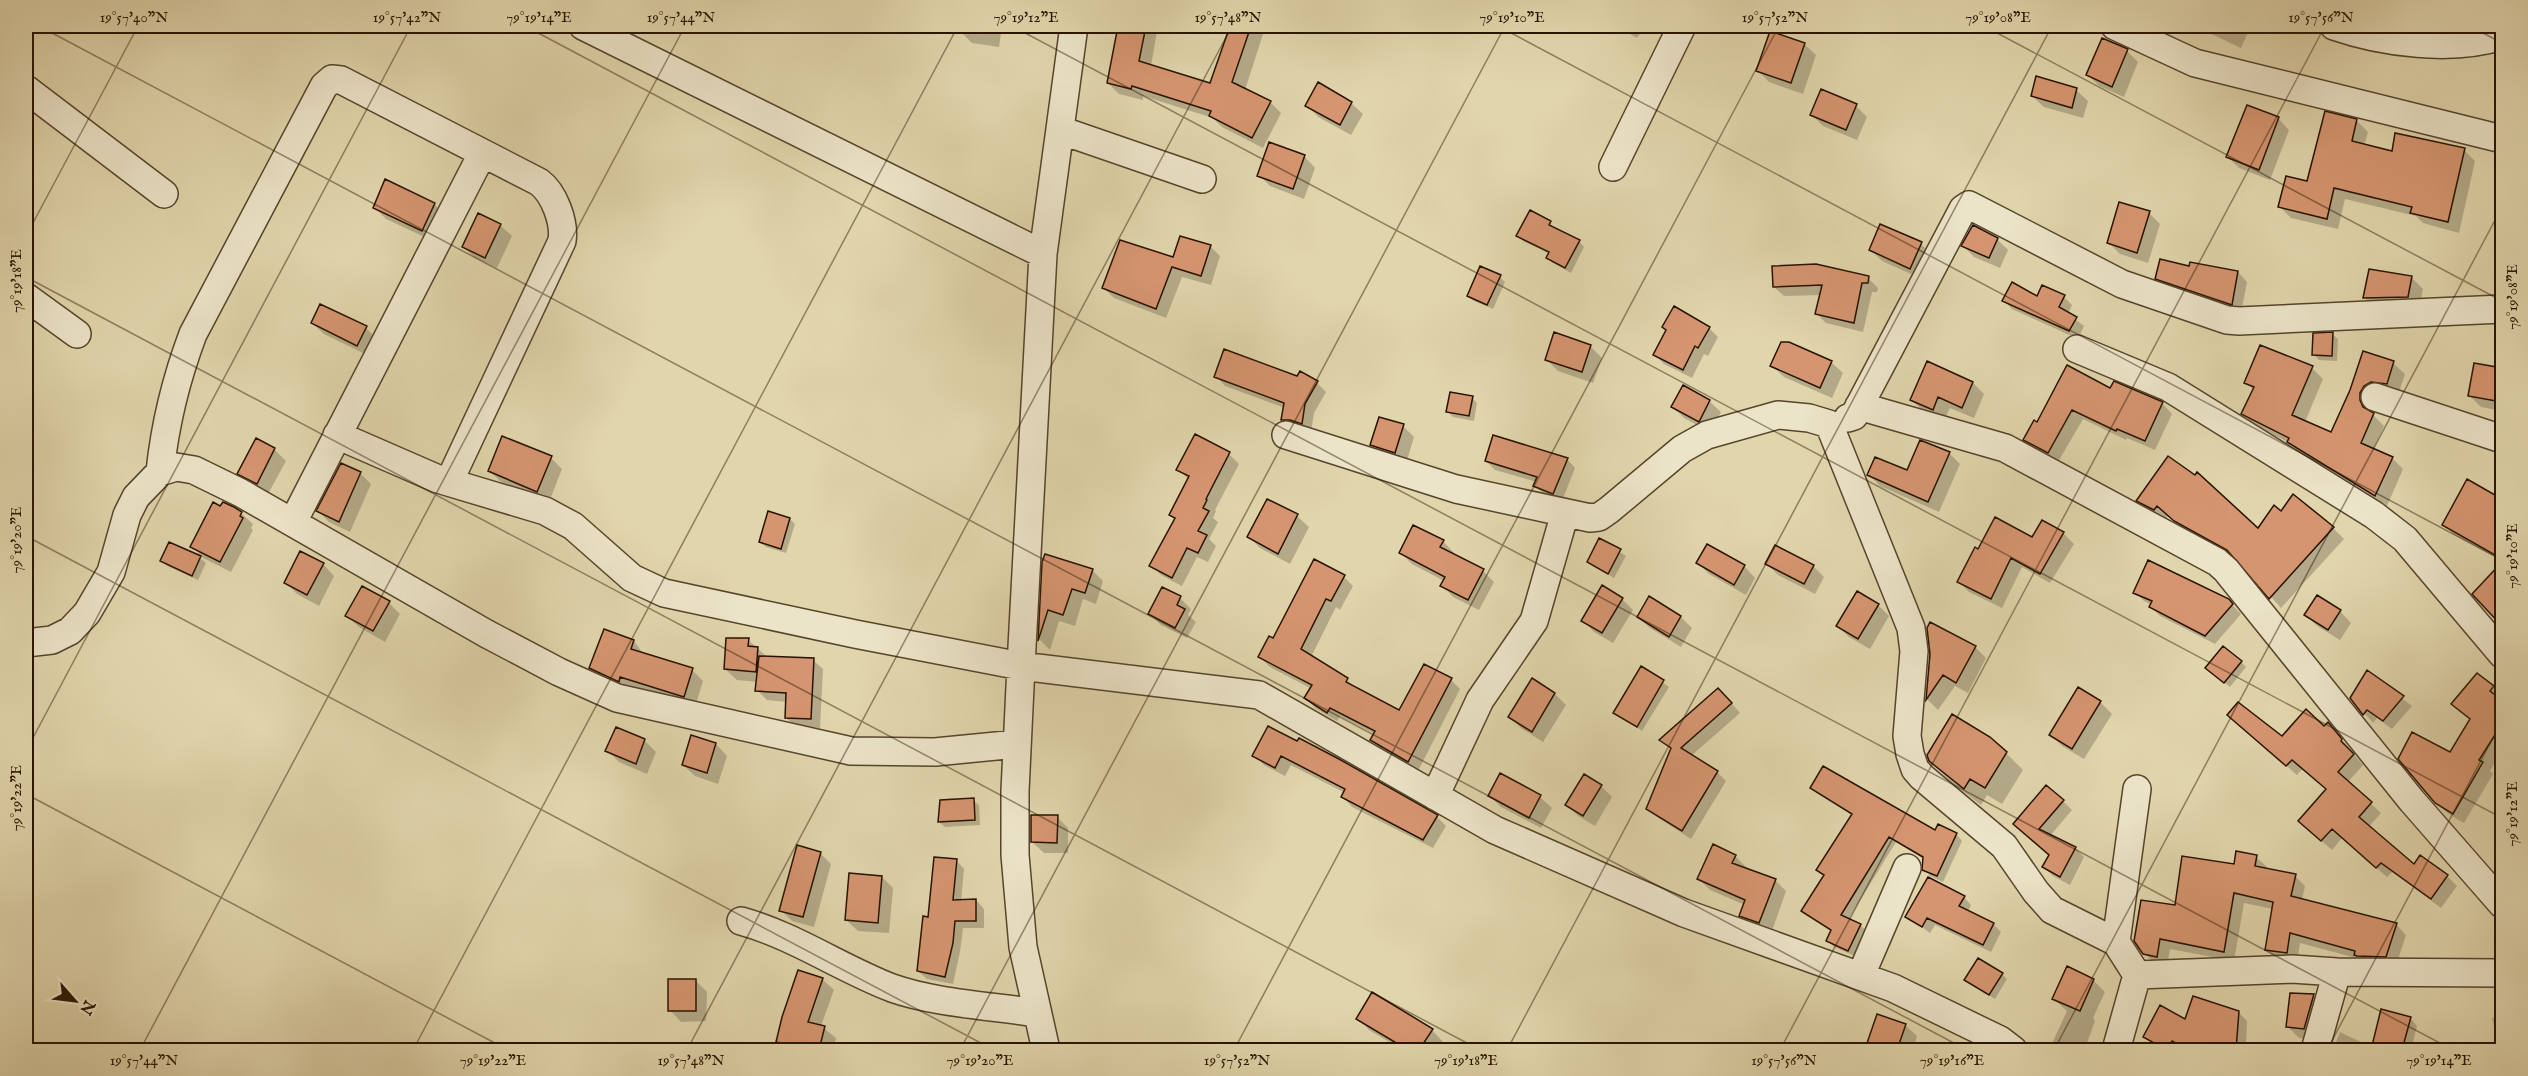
<svg xmlns="http://www.w3.org/2000/svg" width="2528" height="1076" viewBox="0 0 2528 1076" font-family="'IM FELL English',serif">
<style>
.shadow{fill:#0003}
.building{fill:#d59570;stroke:#281300;stroke-width:1.5}
.lines{fill:none;stroke-linecap:round;stroke-linejoin:round}
.street-casing{stroke:#56442b;stroke-width:30}
.street{stroke:#ece4c9;stroke-width:27}
.ticks{fill:none;stroke:#281300;stroke-width:1.5;stroke-opacity:0.45}
.neatline{fill:none;stroke:#281300;stroke-width:2}
.ticks-label{font-size:15px;text-anchor:middle;fill:#281300}
</style>
<rect width="100%" height="100%" fill="#e1d5ac"/>
<filter id="stains"><feTurbulence type="fractalNoise" baseFrequency=".00333" numOctaves="4"/><feColorMatrix values="0 0 0 0 .2 0 0 0 0 .09 0 0 0 0 .02 0 0 0 .5 -.17"/></filter>
<radialGradient id="worn" r=".72"><stop offset=".6" stop-color="#630" stop-opacity="0"/><stop offset="1" stop-color="#630" stop-opacity=".3"/></radialGradient>
<!-- shadow -->
<path class="shadow" d="M962,26H1002L999,47L972,43L961,32Z
M1119,26H1152L1157,31L1151,66L1211,85L1231,26H1259L1264,31L1245,90L1270,102L1281,113L1263,148L1222,127L1213,118L1143,96V100L1119,94L1108,83Z
M1616,26H1645L1637,38Z
M2198,26H2251L2241,48L2203,30Z
M1804,44L1816,55L1803,94L1769,82L1758,71Z
M2127,51L2138,62L2124,97L2099,86L2088,75Z
M2076,90L2088,101L2083,118L2044,107L2032,96Z
M1351,103L1363,114L1351,135L1318,117L1307,105Z
M1856,106L1867,117L1857,140L1823,126L1811,114Z
M2326,113L2357,121L2368,132L2364,146L2393,153L2464,150L2475,161L2459,233L2423,223L2416,216L2345,199L2338,229L2291,218L2280,207L2308,182Z
M2278,118L2289,130L2270,180L2239,168L2228,157Z
M1304,156L1315,168L1304,199L1270,186L1259,175Z
M434,204L445,215L433,241L386,219L374,207Z
M2149,213L2160,224L2148,263L2120,254L2109,243Z
M1550,222L1554,229L1579,241L1584,247L1571,273L1553,263L1548,258L1550,254L1523,241L1518,235Z
M500,225L512,236L497,268L475,258L463,247Z
M1997,239L2008,250L2000,268L1974,257L1963,246Z
M1921,244L1932,255L1922,279L1882,261L1871,250Z
M1210,246L1220,256L1211,285L1182,277L1166,318L1114,298L1104,288Z
M2190,268L2238,272L2247,282L2241,313L2167,288L2157,278Z
M1500,277L1505,282L1493,309L1474,301L1468,296Z
M1868,278L1878,288L1877,292H1872L1863,332L1826,323L1817,314L1821,295L1784,296L1774,287Z
M2412,278L2423,289L2419,308L2376,309L2365,298Z
M2064,297L2072,305L2068,314L2084,326L2078,339L2012,309L2004,301Z
M312,323L366,328L377,339L369,356L324,334Z
M1709,328L1718,337L1708,356L1704,354L1692,378L1664,364L1655,355Z
M2332,334L2338,339L2337,361L2319,360L2314,355Z
M1590,346L1602,358L1593,383L1558,371L1546,359Z
M1831,362L1843,373L1832,398L1784,377L1772,366Z
M2393,363L2405,374L2398,395L2371,404L2370,412L2384,426L2373,450L2392,458L2403,469L2387,506L2300,453L2290,443L2254,425L2243,414L2254,390L2246,383L2312,368L2323,379L2305,422L2331,434L2351,390Z
M2475,365L2502,370V411L2481,407L2470,396Z
M1216,376L1298,378L1317,383L1326,392L1314,413L1311,432L1292,429L1283,420L1285,408L1225,386Z
M1973,383L1984,394L1974,418L1950,408L1944,420L1923,411L1911,399Z
M2111,390L2162,403L2172,414L2155,450L2127,438L2126,440L2083,419L2058,462L2035,450L2025,439L2038,424Z
M1472,398L1477,403L1474,421L1453,417L1448,412Z
M1709,401L1721,412L1710,432L1684,418L1673,407Z
M1403,426L1414,437L1406,464L1383,456L1372,445Z
M274,449L286,461L268,494L250,485L239,473Z
M1949,453L1960,464L1939,512L1880,486L1869,475L1908,472Z
M1229,454L1239,464L1215,510L1216,511L1213,518L1218,522L1209,539L1216,546L1208,562L1197,557L1182,586L1161,575L1151,565L1175,520L1171,515L1189,480L1178,469Z
M551,458L562,469L549,502L501,482L490,471Z
M1567,459L1575,468L1562,501L1544,494L1535,486L1537,482L1495,470L1486,461Z
M360,473L371,484L350,532L329,522L318,511Z
M2468,481L2502,500V561L2453,534L2444,524Z
M2138,500L2258,530L2281,513L2333,528L2344,539L2281,608L2237,559L2186,531L2168,516L2165,520L2149,511Z
M1268,501L1297,516L1309,527L1290,564L1260,548L1249,537Z
M241,513L253,524L251,528L253,530L231,572L203,558L192,546Z
M790,519L795,524L786,553L766,547L760,542Z
M2043,522L2063,533L2074,544L2050,583L2022,567L2002,608L1969,592L1959,582L1979,551L2033,539Z
M1600,540L1626,556L1614,578L1589,562Z
M1443,541L1454,553L1453,555L1483,571L1494,582L1479,610L1453,597L1442,585L1444,581L1412,564L1401,553Z
M170,544L200,558L206,563L198,580L167,566L162,561Z
M1044,562L1092,570L1103,581L1096,604L1083,599L1075,626L1059,621L1050,650L1040,640Z
M1698,563L1744,566L1755,578L1746,595L1709,574Z
M323,564L334,576L319,606L297,594L286,583Z
M1767,564L1813,566L1824,577L1815,594L1778,575Z
M2502,564V628L2474,594Z
M1344,577L1353,586L1340,610L1336,607L1311,657L1347,680L1357,690L1399,712L1451,680L1460,689L1418,771L1382,750L1372,740L1375,734L1340,716L1337,721L1315,708L1306,698L1312,689L1270,667L1260,657L1273,640Z
M2135,592L2228,600L2241,614L2215,644L2160,616L2151,607L2152,605L2144,601Z
M1180,598L1191,609L1188,615L1196,622L1187,638L1161,625L1150,614Z
M1650,598L1681,617L1692,628L1681,647L1650,628L1638,617Z
M1622,599L1633,610L1613,643L1594,632L1583,620Z
M389,603L400,614L385,642L359,627L347,616Z
M1878,605L1889,616L1870,649L1849,637L1838,626Z
M2340,611L2351,623L2340,640L2317,626L2306,615Z
M748,640L767,657L813,660L823,669L820,728L796,727L786,718L787,702L767,700L757,690L758,682L737,680L725,669Z
M634,641L644,655L692,670L703,681L695,707L630,692L603,679L591,668Z
M1975,647L1986,658L1968,693L1955,686L1938,710L1927,699L1932,654Z
M2241,662L2246,667L2230,687L2213,673Z
M1642,668L1669,687L1642,731L1615,712Z
M2367,672L2412,706L2392,729L2377,718L2373,723L2351,698Z
M1533,680L1555,694L1566,705L1543,742L1521,728L1510,717Z
M2493,687L2502,697V751L2490,771L2493,774L2464,823L2447,813L2436,802L2471,720L2453,704Z
M2079,689L2100,702L2112,714L2084,759L2062,746L2051,735Z
M1727,698L1740,713L1691,756L1717,772L1726,781L1691,839L1657,817L1648,808L1672,750L1661,740Z
M2328,724L2363,765L2348,782L2381,813L2368,828L2414,867L2447,876L2457,886L2441,908L2392,872L2387,877L2342,838L2332,850L2310,831L2327,790L2303,768L2297,775L2239,725L2283,738L2324,728Z
M1268,728L1437,817L1446,826L1433,848L1352,807L1343,797L1345,793L1291,765L1285,776L1264,765L1254,755Z
M616,729L645,741L656,752L647,774L619,762L607,750Z
M692,737L716,744L727,756L718,784L695,776L683,765Z
M2006,753L2023,770L2002,804L1987,795L1981,805L1952,783L1934,765Z
M1500,775L1540,797L1552,808L1541,828L1501,807L1490,796Z
M1601,786L1612,797L1595,826L1578,816L1567,805Z
M1812,788L1936,832L1956,834L1962,841L1943,882L1930,876L1924,869V859L1896,842L1848,920L1860,925L1867,931L1855,956L1834,947L1828,941L1832,931L1803,911L1824,876L1818,870L1853,815Z
M973,800L979,805L980,825L945,827L939,822Z
M2063,801L2072,810L2050,836L2075,848L2084,857L2070,885L2053,876L2044,867L2050,855L2024,833Z
M1057,817L1068,828V853H1044L1032,842Z
M820,853L831,864L814,927L792,921L781,910Z
M1735,856L1746,867L1745,869L1775,880L1786,891L1771,934L1752,927L1741,916L1745,905L1710,890L1699,879Z
M2256,857L2267,867L2266,870L2295,876L2305,886L2302,900L2396,924L2406,935L2396,966L2360,959L2300,943L2297,963L2277,960L2267,950L2273,909L2244,903L2234,961L2170,949L2167,966L2155,964L2144,953L2176,907L2235,865Z
M956,860L964,869L961,901L976,900L984,909V928H963L960,952L953,984L927,979L918,971L929,918Z
M882,877L893,888L889,933L858,931L846,920Z
M1964,897L1971,905L1968,912L1993,924L2001,932L1991,952L1935,925L1930,933L1907,916Z
M2067,968L2093,980L2105,992L2093,1018L2095,1021L2087,1043L2100,1050H2049L2067,1011L2054,999Z
M2002,974L2007,979L1995,999L1966,980Z
M822,979L834,990L821,1026L836,1038L833,1050H787L778,1042Z
M695,980L707,992L706,1021L681,1022L670,1010Z
M2291,995L2314,996L2325,1007L2316,1040L2299,1038L2288,1027Z
M2238,1012L2247,1021L2246,1045L2255,1050H2163L2145,1036L2186,1021Z
M2502,1015V1050H2499L2492,1018Z
M1358,1018L1432,1030L1443,1042L1437,1050H1403L1369,1030Z
M2410,1018L2417,1026L2411,1050H2333L2340,1032L2373,1048Z
M1905,1025L1917,1036L1913,1050H1873L1868,1045Z"/>
<!-- building -->
<path class="building" d="M1118,26H1146L1139,61L1210,83L1230,26H1251L1232,82L1271,101L1252,138L1209,116L1211,111L1132,86L1131,89L1107,83Z
M1770,31L1805,43L1791,83L1756,71Z
M2102,38L2128,49L2112,87L2086,75Z
M2036,76L2077,88L2072,108L2031,96Z
M1318,82L1352,102L1340,125L1305,106Z
M1821,89L1857,104L1846,130L1810,115Z
M2247,105L2279,117L2259,170L2226,157Z
M2325,111L2357,119L2352,141L2392,151L2395,133L2465,148L2448,222L2410,213L2412,207L2334,188L2327,219L2278,207L2286,176L2307,181Z
M1269,142L1305,155L1293,189L1257,176Z
M385,179L435,203L422,231L373,208Z
M2119,202L2150,211L2137,253L2107,243Z
M1530,210L1551,221L1549,225L1580,240L1565,268L1546,258L1549,252L1516,236Z
M478,213L501,224L485,258L462,247Z
M1880,224L1922,242L1910,269L1869,250Z
M1973,225L1998,238L1989,258L1961,246Z
M1180,236L1211,245L1201,276L1172,267L1156,309L1102,288L1120,240L1173,257Z
M2160,259L2189,266L2190,262L2238,271L2232,305L2155,279Z
M1816,264L1869,276L1868,283H1862L1854,323L1815,314L1822,285L1773,287L1772,266Z
M1480,266L1501,275L1487,305L1467,296Z
M2369,269L2412,276L2408,297L2363,298Z
M2012,282L2037,296L2042,285L2065,295L2059,307L2077,317L2069,331L2002,301Z
M320,304L367,326L357,346L311,323Z
M1674,306L1710,327L1698,348L1695,346L1683,370L1653,355L1666,330L1662,327Z
M1554,332L1591,345L1582,372L1545,360Z
M2333,332L2332,356L2312,355L2313,333Z
M1781,342H1789L1832,361L1820,388L1770,366Z
M2260,345L2313,366L2292,415L2331,432L2350,390L2363,351L2394,361L2387,384L2371,382L2364,386L2360,393V400L2363,407L2374,413L2361,443L2393,457L2375,496L2287,442L2289,438L2241,414L2254,387L2244,383Z
M1224,349L1297,376L1300,371L1318,381L1305,404L1302,424L1290,420H1281L1284,403L1214,377Z
M1927,361L1973,382L1962,408L1938,397L1933,410L1910,400Z
M2474,363L2502,368V402L2468,396Z
M2067,365L2110,388L2114,381L2163,402L2145,441L2117,429L2116,431L2072,410L2048,453L2023,440L2034,420L2037,422Z
M1683,385L1710,400L1699,422L1671,407Z
M1450,392L1473,396L1469,416L1446,412Z
M1379,417L1404,424L1395,453L1370,445Z
M1195,434L1230,452L1206,499L1207,500L1203,508L1209,511L1198,531L1207,535L1198,553L1187,548L1172,578L1149,566L1175,518L1169,515L1189,476L1176,470Z
M1493,435L1568,458L1553,494L1533,486L1537,477L1485,461Z
M502,436L552,456L537,492L488,471Z
M256,438L275,448L257,484L237,474Z
M1920,440L1950,452L1928,502L1867,475L1875,457L1907,470Z
M2168,456L2195,475L2197,472L2258,528L2274,505L2281,511L2293,494L2334,527L2269,599L2227,550L2174,521L2157,506L2154,510L2136,501Z
M341,463L361,472L339,522L316,511Z
M2467,479L2502,499V559L2442,525Z
M1267,499L1298,514L1278,554L1247,537Z
M213,502L220,506L223,502L234,507L242,512L240,516L243,518L220,562L190,547Z
M768,511L790,518L781,549L759,542Z
M1995,517L2032,537L2042,520L2064,532L2040,574L2011,558L1991,599L1957,582L1975,547L1978,549Z
M1413,525L1444,540L1440,547L1484,569L1468,600L1440,586L1445,577L1399,553Z
M1599,538L1621,549L1608,574L1587,562Z
M169,542L201,556L192,576L160,561Z
M1707,544L1745,565L1734,585L1696,563Z
M1775,545L1814,565L1804,584L1765,564Z
M300,551L324,563L307,595L284,583Z
M1045,554L1093,569L1085,593L1072,589L1063,615L1048,610L1038,641L1042,562Z
M1314,559L1345,575L1331,601L1326,599L1301,649L1348,678L1346,682L1399,710L1424,664L1452,678L1408,762L1370,740L1375,731L1330,708L1327,713L1304,698L1312,685L1258,657L1269,636L1273,638Z
M2148,560L2229,599L2233,604L2205,636L2149,607L2152,601L2133,593Z
M2502,562V626L2472,594Z
M1602,585L1623,598L1602,633L1581,621Z
M362,586L390,601L373,631L345,616Z
M1162,587L1181,596L1177,605L1185,609L1175,628L1148,614Z
M1857,591L1879,604L1858,639L1836,626Z
M2317,595L2341,610L2328,630L2304,615Z
M1649,596L1681,616L1669,637L1637,617Z
M1930,622L1976,646L1956,683L1943,675L1926,700L1930,654L1927,628Z
M604,629L634,640L631,649L693,668L684,697L620,677L619,682L589,668Z
M726,638H749L748,646L758,647L756,672L724,669Z
M2223,646L2242,661L2224,683L2205,668Z
M759,656L814,658L811,719L785,718L786,693L755,691Z
M1641,666L1664,680L1637,727L1613,713Z
M2367,670L2404,696L2383,721L2367,710L2363,715L2350,698Z
M2477,673L2494,686L2490,691L2502,700V724L2479,760L2483,762L2453,814L2435,803L2398,759L2412,732L2450,752L2470,719L2451,704Z
M1532,678L1555,693L1532,732L1508,717Z
M2078,687L2101,701L2072,749L2049,735Z
M1718,688L1732,703L1681,748L1718,771L1682,831L1646,809L1671,748L1659,740Z
M2238,702L2282,736L2306,709L2324,726L2328,722L2342,739L2341,741L2354,754L2338,772L2372,802L2359,817L2414,864L2420,855L2448,875L2431,899L2381,863L2376,868L2332,829L2321,841L2298,821L2326,789L2292,760L2286,766L2227,715Z
M1952,714L1990,737L2007,752L1985,788L1970,779L1964,789L1929,761L1927,755Z
M1268,726L1297,741L1299,738L1339,759L1438,815L1423,840L1341,797L1345,789L1281,756L1275,768L1252,756Z
M616,727L645,739L636,764L605,751Z
M691,735L716,743L707,773L682,765Z
M1823,766L1935,830L1938,824L1957,833L1937,876L1922,870L1923,857L1889,837L1841,915L1861,924L1848,951L1826,941L1831,930L1801,911L1824,875L1816,870L1852,814L1810,788Z
M1500,773L1541,795L1529,818L1488,796Z
M1584,774L1602,785L1583,816L1565,805Z
M2046,785L2064,800L2039,829L2076,847L2060,877L2042,867L2049,855L2013,824Z
M974,798L975,820L938,822L940,800Z
M1031,815H1058L1057,843L1031,842Z
M1713,844L1736,855L1732,863L1776,879L1759,923L1739,916L1745,900L1697,879Z
M797,845L821,852L803,917L779,911Z
M2236,851L2257,855L2255,866L2296,874L2291,896L2397,923L2386,957L2357,956L2354,955L2355,951L2290,933L2287,953L2265,950L2273,902L2234,893L2224,952L2160,939L2157,957L2143,954L2134,941L2141,900L2175,905L2182,856L2234,864Z
M934,857L957,859L953,900L976,899V921H955L953,943L945,977L917,971L923,916L928,917Z
M849,873L882,876L878,923L845,920Z
M1928,877L1965,896L1959,906L1994,923L1983,945L1927,918L1922,927L1905,917Z
M1978,958L2003,973L1989,995L1964,980Z
M2067,966L2094,979L2080,1011L2052,999Z
M798,970L823,978L808,1022L825,1026L819,1050L776,1042L782,1017Z
M668,979H696V1011H668Z
M1372,992L1433,1029L1419,1050H1408L1356,1019Z
M2290,993L2314,994L2304,1029L2286,1027Z
M2193,996L2239,1011L2236,1050H2189L2172,1041L2167,1050L2143,1037L2160,1005L2185,1019Z
M2381,1009L2411,1017L2402,1050H2371Z
M1877,1014L1906,1024L1897,1050H1879L1866,1046Z"/>
<g class="lines">
<!-- street casing -->
<g class="street-casing">
<path id="street" d="M583,26L1043,254
M1074,26L1043,254L1021,666L1259,695L1495,830L1684,913L1893,988L2000,1040L2013,1050
M2115,26L2195,63L2502,139
M2334,26C2383,43 2452,52 2502,36
M26,89L164,194
M1060,130L1202,179
M1613,167L1682,26
M26,297L77,334
M2077,349L2168,387L2374,515L2405,539L2502,654
M2375,397L2502,439
M1859,406L2005,448L2217,562L2226,570L2412,801L2502,904
M1848,418L1854,416L1963,209L1969,205L2122,284L2227,320L2239,321L2502,309
M337,435L438,479L545,511L573,526L632,578L664,593L855,634L1021,666L1015,791V855L1023,947L1046,1050
M1286,435L1456,489L1590,518L1599,517L1609,510L1682,449L1707,435L1778,415L1809,418L1829,424L1911,628L1914,651L1907,736L1910,754L1915,769L1922,777L2004,846L2036,892L2052,910L2116,942L2137,975
M160,472C165,424 176,379 193,334L324,86L332,79L341,80L539,182C554,193 565,222 562,241L449,482
M293,522L482,154
M26,643L52,640L70,631L87,613L111,572L127,515L136,497L160,472L176,467L194,470L241,493L487,634L559,672L617,698L851,751L935,752L1017,744
M1435,796L1480,700L1534,621L1565,513
M741,921C795,936 840,968 892,988C934,1003 992,1006 1037,1013
M2116,942L2137,789
M1861,975L1907,868
M2116,1050L2137,975L2292,969L2337,972L2502,973
M2315,1050L2337,972"/>
</g>
<!-- street -->
<use href="#street" class="street"/>
</g>
<!-- ticks -->
<path class="ticks" d="M39,26L1967,1050M525,26L2453,1050M1012,26L2502,818M1498,26L2502,560M1984,26L2502,301M2470,26L2502,43M26,236L138,26M26,277L1480,1050M26,536L994,1050M26,751L411,26M26,794L508,1050M140,1050L685,26M413,1050L958,26M687,1050L1232,26M960,1050L1505,26M1234,1050L1779,26M1507,1050L2052,26M1780,1050L2325,26M2054,1050L2502,207M2327,1050L2502,721"/>
<!-- margin -->
<rect width="2528" height="1076" fill="none" stroke="#e1d5ac" stroke-width="66"/>
<!-- north arrow -->
<g transform="translate(75 1001) rotate(118)" stroke="#ece4c9" stroke-width="4.5" paint-order="stroke">
<path d="M0-4.5L10 22L0 15L-10 22Z" fill="#281300"/>
<text y="-9" font-size="16" font-weight="bold" text-anchor="middle" fill="#281300">N</text>
</g>
<rect x="33" y="33" width="2462" height="1010" class="neatline"/>
<g class="ticks-label">
<text x="134" y="22">19°57'40"N</text>
<text x="407" y="22">19°57'42"N</text>
<text x="539" y="22">79°19'14"E</text>
<text x="681" y="22">19°57'44"N</text>
<text x="1026" y="22">79°19'12"E</text>
<text x="1228" y="22">19°57'48"N</text>
<text x="1512" y="22">79°19'10"E</text>
<text x="1775" y="22">19°57'52"N</text>
<text x="1998" y="22">79°19'08"E</text>
<text x="2321" y="22">19°57'56"N</text>
<text transform="translate(16 281) rotate(-90)" y="5">79°19'18"E</text>
<text transform="translate(2512 297) rotate(-90)" y="5">79°19'08"E</text>
<text transform="translate(16 540) rotate(-90)" y="5">79°19'20"E</text>
<text transform="translate(2512 556) rotate(-90)" y="5">79°19'10"E</text>
<text transform="translate(16 798) rotate(-90)" y="5">79°19'22"E</text>
<text transform="translate(2512 814) rotate(-90)" y="5">79°19'12"E</text>
<text x="144" y="1065">19°57'44"N</text>
<text x="493" y="1065">79°19'22"E</text>
<text x="691" y="1065">19°57'48"N</text>
<text x="980" y="1065">79°19'20"E</text>
<text x="1237" y="1065">19°57'52"N</text>
<text x="1466" y="1065">79°19'18"E</text>
<text x="1784" y="1065">19°57'56"N</text>
<text x="1952" y="1065">79°19'16"E</text>
<text x="2439" y="1065">79°19'14"E</text>
</g>
<rect width="100%" height="100%" filter="url(#stains)"/>
<rect width="100%" height="100%" fill="url(#worn)"/>
</svg>
